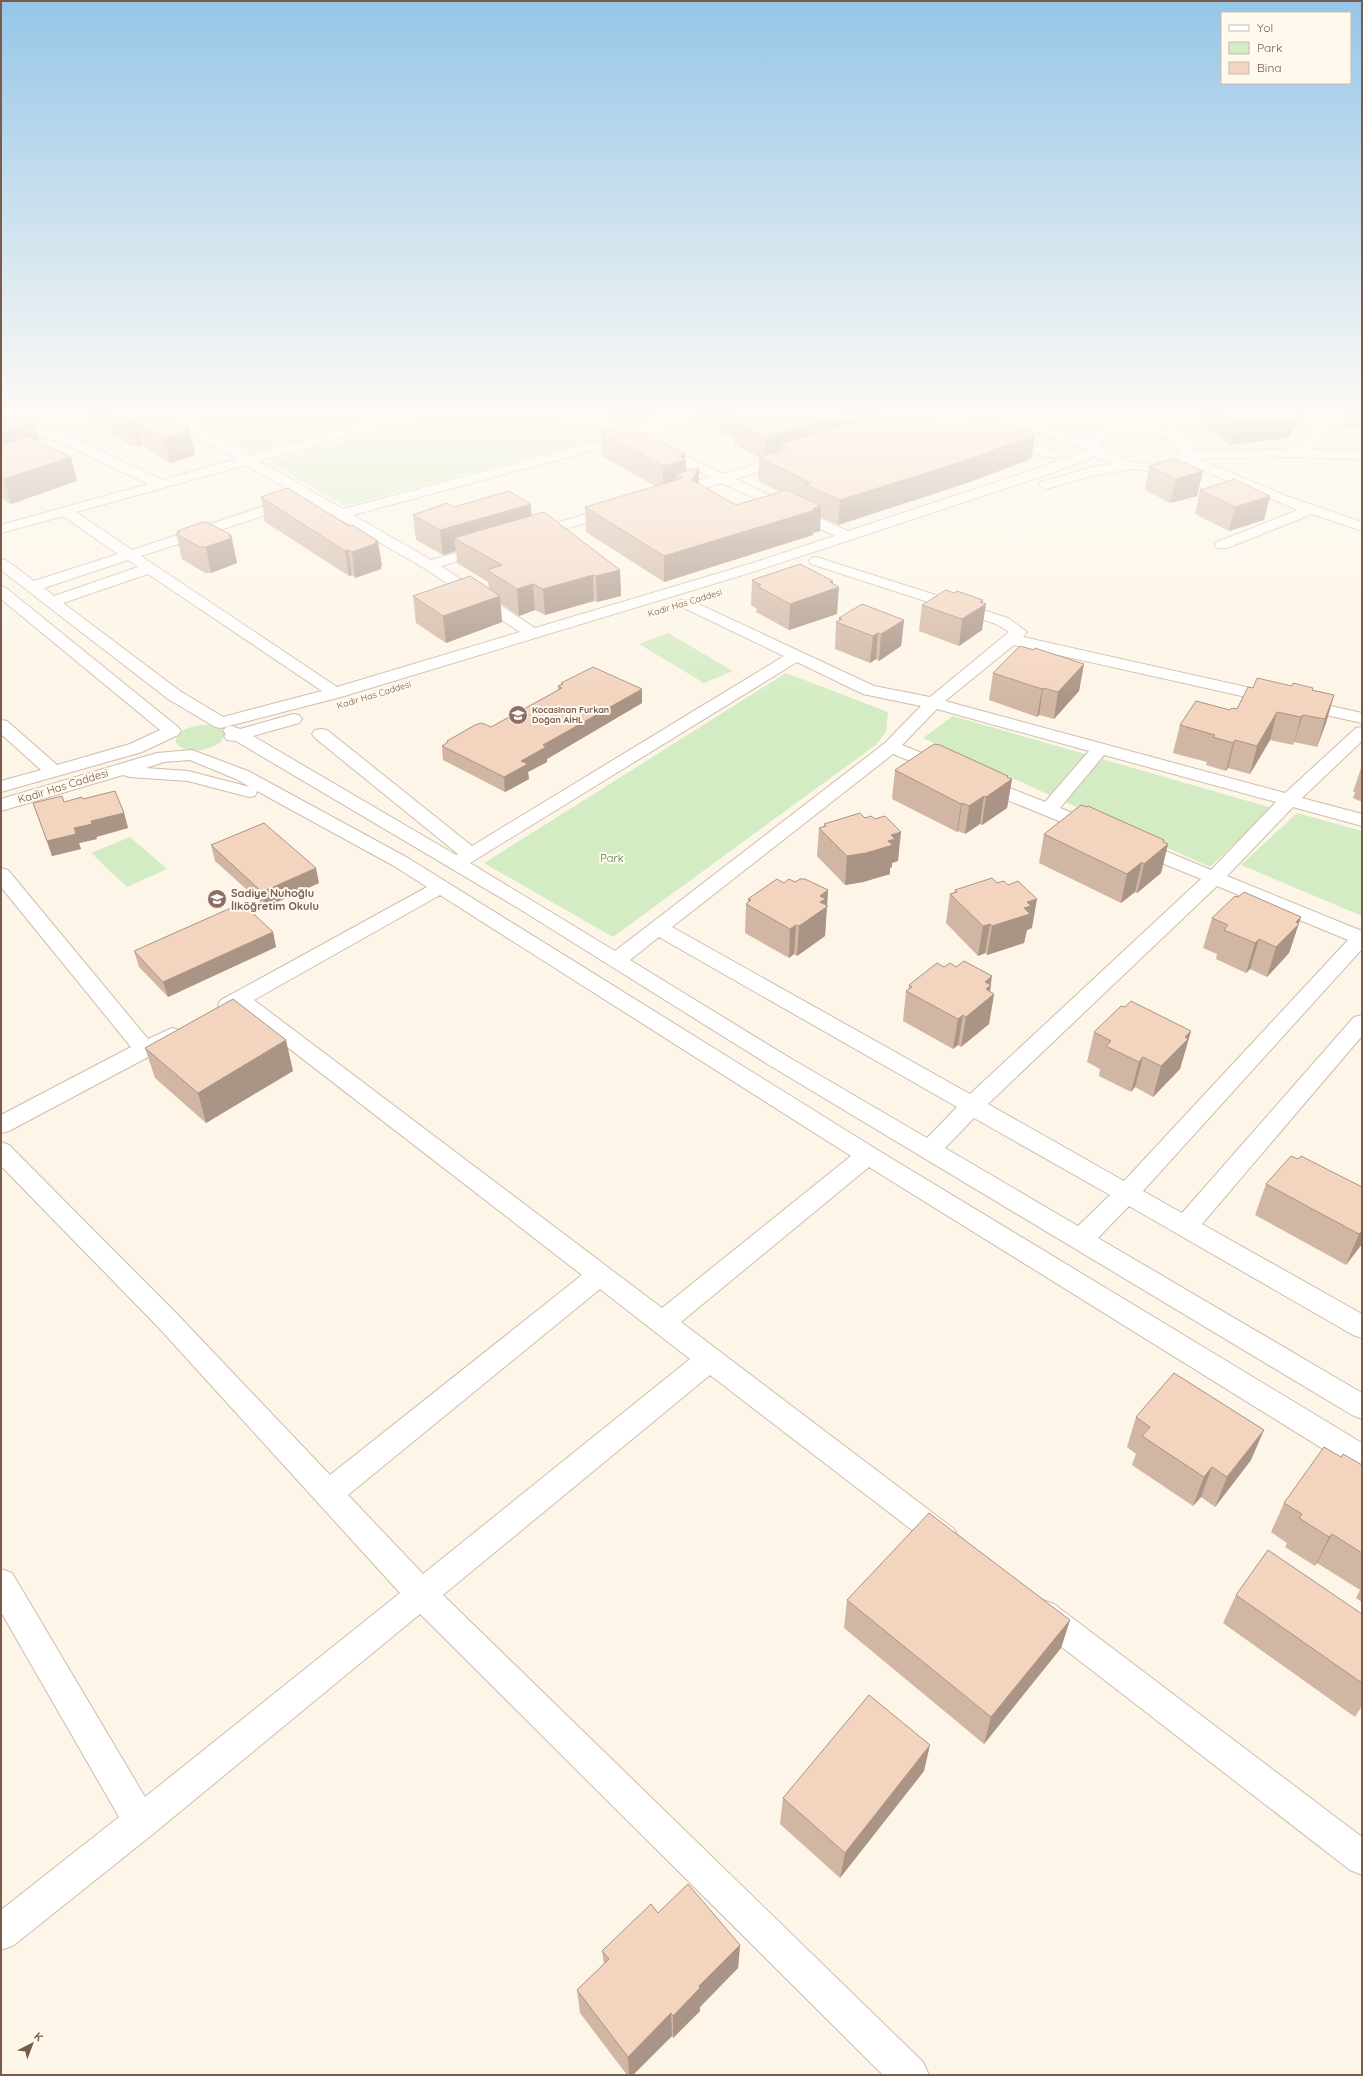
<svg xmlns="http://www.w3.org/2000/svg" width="1363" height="2076" viewBox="0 0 1363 2076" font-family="Quicksand,sans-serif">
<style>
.green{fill:#d4ecc4}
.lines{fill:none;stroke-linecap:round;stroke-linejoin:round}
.minor-casing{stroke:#cfbdac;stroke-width:2}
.minor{fill:#fff;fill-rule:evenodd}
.wall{fill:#d1b6a3}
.shaded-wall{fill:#aa9485}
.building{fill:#f3d4be;stroke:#aa9485}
.labels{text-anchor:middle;stroke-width:4;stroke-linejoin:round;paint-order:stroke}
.far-street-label{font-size:9px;fill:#785b4a;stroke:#fff9ee}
.far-education-label{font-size:9px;font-weight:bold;fill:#785e54;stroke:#fff9ee;text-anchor:start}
.street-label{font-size:11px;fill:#785b4a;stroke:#fff9ee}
.park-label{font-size:11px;fill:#527e42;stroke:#fff9ee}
.education-label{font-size:11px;font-weight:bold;fill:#785e54;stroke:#fff9ee;text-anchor:start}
</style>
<rect width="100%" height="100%" fill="#fdf5e7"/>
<!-- green -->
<path class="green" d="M223,411H394L251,452L195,418Z
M455,411H539L598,439L345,506L270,462Z
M668,633L733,671L704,683L639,644Z
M786,673L888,712L886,731L877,744L613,937L484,863Z
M953,716L1272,808L1210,867L923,738Z
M203,725C211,725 220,726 225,734L221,742C208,750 188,756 176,743C175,730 192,726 203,725Z
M1297,813L1362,831V916L1241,865Z
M130,837L167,869L127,887L91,853Z"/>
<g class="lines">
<!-- minor casing -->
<g class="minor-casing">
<path id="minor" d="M156,411H171L249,456L411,411H431L429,414L259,461L343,509L617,436L566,414L564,411H581L630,432L692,411H710L708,414L641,437L724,474L782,456H792L794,459L792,462L735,479L848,531L1036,469L1088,450L1014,425L970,414L968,411C1009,411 1049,428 1088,441C1103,419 1144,425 1167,431L1165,424L1170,411H1182C1171,442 1191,432 1193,450L1292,449L1310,437L1326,411H1338L1320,442L1309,449L1362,451V459L1295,457L1196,458L1286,496L1362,522V531L1312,514L1227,548H1217L1215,545L1217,542L1298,510L1185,463L1168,469L1154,471L1133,469L1099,474L1046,489L1039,485L1041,482L1093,467L1112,464L1095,456L1046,475L756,571L341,697L221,728L215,727L168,699L1,570V559L6,560L34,581L118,554L63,516L1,533V525L148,484L64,444L1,422V414L74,438L162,480L236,459ZM1130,434L1158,436L1169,440L1180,447V453C1160,471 1119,464 1100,446V441L1110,435ZM628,441L711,477L668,490L666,493L668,496L673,497L722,483L835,536L746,565L535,628L441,566L489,552L491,549L489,546L484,545L431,560L353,515ZM246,465L424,568L520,632L337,687L141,556L296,505L298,502L296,499H286L132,550L76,512ZM128,560L138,567L54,596L44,588ZM148,574L322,691L223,717L180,691L63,603Z
M939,411H960L958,414L948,416L1057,451L1059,454L1057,457H1047L934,420L897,430L891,426L893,423Z
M1076,411C1088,411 1140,411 1146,420L1140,424L1082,415Z
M615,506L620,507L622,510L620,513L533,538L528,537L526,534L528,531Z
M816,557L1008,618L1027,632L1023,637L1362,713V723L1014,645L945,701L1285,793L1356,728L1362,727V741L1302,798L1362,814V826L1293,807L1227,876L1362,931V949L1143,1191L1182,1213L1354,1017L1362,1015V1036L1202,1224L1362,1314V1338L1353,1335L1129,1206L1098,1238L1362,1393V1419L1352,1415L769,1065L518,908L236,741L227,740L224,736L226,734L223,731L226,727L232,726L240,729L293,714L299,715L302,719L299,723L253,736L456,855L458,854L315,738L312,734L315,730L321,729L327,730L472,846L784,656L680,606L677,603L680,600H690L874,686L930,697L1009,632L996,624L811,564L809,561L811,558ZM797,662L863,694L921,706L885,743L615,951L470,863ZM937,709L1089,751L1045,802L987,779L981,778L975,779L972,783L975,787L1086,832L1093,834L1100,832L1102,828L1100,824L1060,808L1104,755L1276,802L1211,870L1144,842L1137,840L1130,842L1127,846L1130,850L1201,879L970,1094L672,927L893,754L937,772L943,773L949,772L952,768L949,764L902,745ZM1217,886L1348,940L1124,1181L988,1104ZM659,937L957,1107L927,1138L785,1055L630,960ZM974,1118L1110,1195L1078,1226L945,1148Z
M1,586L6,588L178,727L181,731L178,735L142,752L1,792V781L41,770L1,734V720L7,721L57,765L130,744L160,730L1,599Z
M192,750L248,771L408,858L876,1149L1362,1443V1470L1352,1467L869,1167L681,1322L954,1529L959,1538L954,1547L944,1551L934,1547L710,1375L443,1595L923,2062L929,2075H883L420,1614L153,1834L14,1945L1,1950V1910L119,1817L1,1612V1569L12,1573L145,1797L400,1593L159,1328L1,1166V1142L9,1145L177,1314L330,1475L582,1275L238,1009L229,1012L221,1010L218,1005L221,1000L427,887L394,866L257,791L255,796L249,797L188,781L130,777L123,775L1,811V799L157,753ZM190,760L236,779L250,787L188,771L146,768L164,762ZM440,895L851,1156L662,1308L254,1000ZM600,1289L690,1359L423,1574L348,1495Z
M1,868L8,870L148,1039L172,1028L180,1030L183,1035L180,1040L9,1131L1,1133V1115L131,1047L1,887Z
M1043,1600L1054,1604L1362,1837V1875L1350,1870L1032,1624L1028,1614L1032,1604Z"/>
</g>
<!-- minor -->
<use href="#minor" class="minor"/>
</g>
<!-- wall -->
<path class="wall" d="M1,411L39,441L71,457L77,481L11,504L1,498Z
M76,411H161L190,431L195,455L170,463L142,445L138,447L132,446Z
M598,411H687L676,415L669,412L630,426L686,460V471L699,468V484L736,505L780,492L758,481L759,457L734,444V438L692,421V411H911L952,429L1035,435L1031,459L970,482L838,525L821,517L820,531L813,533V535L664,582L586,532L585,507L655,486L602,456L601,432L627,425L604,416V413Z
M1199,411H1303L1302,414L1289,438L1230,445L1197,421Z
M1347,411H1362V430L1343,426Z
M1176,459L1197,496L1170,503L1145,490L1149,466Z
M1200,490L1270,496L1264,520L1229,531L1195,514Z
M261,497L382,566L381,567V569L355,578L352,575L349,576L265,522Z
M454,507L620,570L621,596L597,602L594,601L545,615L535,610L519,616L500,603L502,622L446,643L416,623L413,596L489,588L488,582L457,563L456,551L443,555L416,540L413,515Z
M177,531L231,535L237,563L211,573H205L182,559L176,534L178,533Z
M752,580L833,584L837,614L789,630L756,612L757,609L751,605Z
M982,603V630L959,646L919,631L922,605Z
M839,618L904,620L901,646L879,661L876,659L870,663L835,649L836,622L839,621Z
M1084,664L1079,691L1054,719L1039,715L1037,717L989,700L993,673Z
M561,683L642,703L547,759V762L528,772L529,779L505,792L443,760L442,746L447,743V741L491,727L558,691V686L561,685Z
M1292,686L1313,688L1312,690L1334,695L1326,723L1317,747L1294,742L1293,745L1270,740L1250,774L1228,768L1226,771L1206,765L1207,762L1173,753L1180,725L1230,710L1237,709L1253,688Z
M1362,765V802L1353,798L1355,792H1353Z
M895,770L1008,776V778L1012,779L1007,808L982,825L980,824L965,834L958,831L957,832L892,799Z
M83,799L124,813L128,828L96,837L97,839L79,843L81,849L52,856L33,803L64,802Z
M824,824L898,861L892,863V867L890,868V874L863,882L845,885L817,856L819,828L824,826Z
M1044,834L1164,840V842L1168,844L1161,873L1137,893L1135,892L1121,903L1039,863Z
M211,845L319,883L266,907L215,861Z
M795,882L828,890L825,936L797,956L794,954L789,958L745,933L746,904L748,902V899L784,883Z
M955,890L1032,928L1027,930L1024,943L987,955L985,953L978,956L946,923L950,894L954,893Z
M1238,897L1301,917L1289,953L1267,977L1250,969L1246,973L1216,959L1217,954L1203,948L1212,918Z
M273,932L276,947L168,997L139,967L134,951Z
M909,985H991L990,992L994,994L989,1024L961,1047L958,1045L953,1049L903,1021L906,991L908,990Z
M1125,1007L1191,1031L1180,1069L1153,1097L1135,1087L1131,1092L1099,1076L1100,1069L1087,1062L1094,1032Z
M145,1048L293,1071L206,1123L155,1078Z
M1298,1159L1362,1187V1244L1346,1265L1255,1215L1266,1184Z
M1136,1417L1251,1460L1215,1507L1201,1497L1193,1506L1132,1465L1136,1454L1127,1447Z
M1341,1457L1362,1465V1602L1356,1598L1360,1590L1317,1563L1315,1566L1285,1547L1287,1543L1271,1532L1284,1503Z
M1236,1595L1362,1614V1706L1355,1717L1223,1623Z
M847,1600L1070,1620L1061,1648L984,1744L844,1628Z
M924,1771L840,1878L780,1824L783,1798Z
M658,1913L740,1945L738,1968L700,2007V2011L673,2038L672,2036L633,2075H627L580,2013L577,1990L604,1964L602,1951Z"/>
<!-- shaded-wall -->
<path class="shaded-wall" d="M630,411H669V412L630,426Z
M676,411H687L676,415Z
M858,411H894L789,448L780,444V456L766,461V437Z
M1297,411H1303L1302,414L1289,438L1230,445L1235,423Z
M34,421L40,444L1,459V433Z
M137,422L142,445L138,447L132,423Z
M189,428L195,455L170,463L165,439Z
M1035,435L1031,459L970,482L838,525L840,500Z
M685,454V460H686V484L683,478L676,474V487L663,491V466L679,456Z
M71,457L77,481L11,504L4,479Z
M699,468V492L692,480Z
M1203,471L1197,496L1170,503L1176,479Z
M1270,496L1264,520L1229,531L1235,507Z
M531,504L532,529L454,538L456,551L443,555L440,530Z
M821,506L820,531L813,533V535L664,582V556Z
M231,535L237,563L211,573L206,547Z
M378,541L382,566L381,567V569L355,578L352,552Z
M348,550L352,575L349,576L345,551Z
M620,570L621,596L597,602L596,576Z
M593,575L594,601L545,615L543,589Z
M833,581V590L839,587L837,614L789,630L790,604Z
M533,584L535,610L519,616L517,589Z
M500,596L502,622L446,643L443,616Z
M983,600L982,607L986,604L982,630L959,646L962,619Z
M904,620L901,646L879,661L881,634Z
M878,633L876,659L870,663L873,636Z
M1084,664L1079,691L1054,719L1058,692Z
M1043,688L1039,715L1037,717L1042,689Z
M642,689V703L547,759V762L528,772L529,779L505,792L504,777L521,761L543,745Z
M1334,695L1326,723L1317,747L1325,719Z
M1277,712L1270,740L1250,774L1257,746Z
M1303,715L1293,745L1301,717Z
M1235,740L1228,768L1226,771L1233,743Z
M1008,776L1007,782L1012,779L1007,808L982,825L986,797Z
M984,796L980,824L965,834L969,806Z
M962,803L958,831L957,832L961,804Z
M124,813L128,828L96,837L91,821Z
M92,824L97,839L79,843L81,849L52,856L47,841L74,828Z
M901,832L898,861L892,863V867L890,868V874L863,882L845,885L847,856L888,841L891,835Z
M1164,840L1162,849L1168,844L1161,873L1137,893L1144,864Z
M1142,862L1135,892L1121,903L1127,874Z
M316,868L319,883L266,907L262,892Z
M828,890L825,936L797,956L799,926L820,896Z
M1037,899L1032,928L1027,930L1024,943L987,955L992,926L1024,908L1027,902Z
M1301,917L1289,953L1267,977L1276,947L1296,922Z
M990,924L985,953L978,956L983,926Z
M796,925L794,954L789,958L790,929Z
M273,932L276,947L168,997L163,982Z
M1259,939L1250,969L1246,973L1255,943Z
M992,976L989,998L994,994L989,1024L961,1047L966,1017L985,982Z
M963,1015L958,1045L953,1049L958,1019Z
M1191,1031L1180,1069L1153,1097L1161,1066L1185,1037Z
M286,1040L293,1071L206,1123L198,1093Z
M1143,1057L1135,1087L1131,1092L1139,1062Z
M1362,1231V1244L1346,1265L1359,1234Z
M1264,1430L1251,1460L1215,1507L1227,1477Z
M1212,1467L1201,1497L1193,1506L1204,1477Z
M1332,1534L1317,1563L1315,1566L1329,1537Z
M1070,1620L1061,1648L984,1744L991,1717Z
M930,1745L924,1771L840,1878L845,1853Z
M740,1945L738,1968L700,2007V2011L673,2038V2016L699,1986Z
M671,2013L672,2036L633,2075H629L628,2057Z"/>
<!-- building -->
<path class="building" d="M1,411H12L34,421L1,433Z
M107,411H161L189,428L186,429L190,432L165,439L137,422L132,423H126Z
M724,411H858L766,437L735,421L744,419Z
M894,411H911L952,429L986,417L1035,435L973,458L840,500L805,484L810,483L759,457L789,448L780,444Z
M1219,411H1297L1295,416L1235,423Z
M628,425L657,442L661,441L685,454L679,456L686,460L663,466L601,432Z
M28,436L71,457L4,479L1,478V445Z
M1176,459L1203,471L1176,479L1149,466Z
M699,468L692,480L736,505L787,490L821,506L813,509L815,510L664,556L585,507L683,478L676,474Z
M1235,479L1270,496L1235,507L1200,490Z
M288,488L349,526L352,525L378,541L375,542L377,543L352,552L348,550L345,551L261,497Z
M509,491L531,504L440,530L413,515L447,503L454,507Z
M544,512L620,570L596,576L593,575L543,589L533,584L517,589L487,570L502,565L454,538Z
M203,522L209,523L231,535L229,536L232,538L206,547H200L176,534L180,532L177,531Z
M800,564L833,581L830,582L839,587L790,604L757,586L761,585L752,580Z
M470,576L500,596L443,616L413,596Z
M946,590L954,593L957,591L983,600L980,602L986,604L962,619L922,605Z
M862,604L904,620L881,634L878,633L873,636L836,622L842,619L839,618Z
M1020,646L1034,650L1035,648L1084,664L1058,692L1043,688L1042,689L993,673Z
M593,667L642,689L543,745L546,747L521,761L528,764L504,777L442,746L448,742L447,741L475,725L482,723L491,727L562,688L558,686L563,684L561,683Z
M1257,678L1292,686L1293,683L1313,688L1312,690L1334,695L1325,719L1303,715L1301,717L1277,712L1257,746L1235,740L1233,743L1213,737L1215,735L1180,725L1196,701L1230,710L1232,708L1237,709L1248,687L1253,688Z
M934,744L940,745L1008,776L1007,777L1012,779L986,797L984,796L969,806L962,803L961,804L895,770Z
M115,791L124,813L91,821L92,824L74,828L76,834L47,841L33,803L62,796L64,802L82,797L83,799Z
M1081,805L1087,807L1088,806L1164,840L1163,842L1168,844L1144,864L1142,862L1127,874L1044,834Z
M860,813L865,818L871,816L875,819L885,816L901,832L891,835L895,839L888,841L893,845L866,853L847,856L819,828L826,826L824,824Z
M264,823L316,868L262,892L211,845Z
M992,878L997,883L1004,881L1008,885L1018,881L1037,899L1027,902L1031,906L1024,908L1030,914L992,926L990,924L983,926L950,894L957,892L955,890Z
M777,879L784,883L789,879L795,882L800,879H805L828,890L820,896L826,899L820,902L828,906L799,926L796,925L790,929L746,904L751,900L748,899Z
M1244,892L1301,917L1296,922L1299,924L1276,947L1259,939L1255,943L1224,930L1228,925L1212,918L1235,896L1238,897Z
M242,903L273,932L163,982L134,951Z
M964,961L992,976L985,982L991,985L986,989L994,994L966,1017L963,1015L958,1019L906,991L912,987L909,985L937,963L944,967L950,963L956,967Z
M233,999L286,1040L198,1093L145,1048Z
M1131,1001L1191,1031L1185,1037L1188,1039L1161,1066L1143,1057L1139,1062L1106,1046L1111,1041L1094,1032L1121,1006L1125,1007Z
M1291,1156L1298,1159L1301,1156L1362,1187V1231L1359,1234L1266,1184Z
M1174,1373L1264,1430L1227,1477L1212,1467L1204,1477L1142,1436L1150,1427L1136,1417Z
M1324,1447L1341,1457L1343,1454L1362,1465V1553L1332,1534L1329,1537L1299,1518L1302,1514L1284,1503Z
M929,1513L1070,1620L991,1717L847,1600Z
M1268,1550L1362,1614V1683L1236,1595Z
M869,1695L930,1745L845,1853L783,1798Z
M688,1884L740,1945L699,1986L700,1988L673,2016L671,2013L628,2057L577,1990L609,1959L602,1951L651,1904L658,1913Z"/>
<!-- sky -->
<linearGradient id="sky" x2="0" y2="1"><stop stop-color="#95c6e8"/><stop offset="0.59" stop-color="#fefaf4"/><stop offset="1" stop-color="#fefaf4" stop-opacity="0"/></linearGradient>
<rect width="1363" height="702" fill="url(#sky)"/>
<!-- icons -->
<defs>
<g id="school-disc" transform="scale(1)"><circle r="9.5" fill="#8d6e63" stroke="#fff9ee"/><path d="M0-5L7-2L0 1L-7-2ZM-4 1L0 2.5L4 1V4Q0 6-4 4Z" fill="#fff"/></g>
</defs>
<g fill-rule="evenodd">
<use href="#school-disc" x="518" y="715"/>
<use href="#school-disc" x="217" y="899"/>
</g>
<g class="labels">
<!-- far-street labels -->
<g class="far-street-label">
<text transform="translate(685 603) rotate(-17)" y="3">Kadir Has Caddesi</text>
<text transform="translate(374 695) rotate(-17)" y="3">Kadir Has Caddesi</text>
</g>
<!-- far-education labels -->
<g class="far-education-label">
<text x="532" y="713">Kocasinan Furkan<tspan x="532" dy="10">Doğan AİHL</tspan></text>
</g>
<!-- street labels -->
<g class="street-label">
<text transform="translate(63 786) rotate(-17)" y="4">Kadir Has Caddesi</text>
</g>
<!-- park labels -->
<g class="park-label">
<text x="612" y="862">Park</text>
</g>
<!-- education labels -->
<g class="education-label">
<text x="231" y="897">Sadiye Nuhoğlu<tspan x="231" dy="13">İlköğretim Okulu</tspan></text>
</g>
</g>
<!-- border -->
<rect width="1363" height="2076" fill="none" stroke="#785b4a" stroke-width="4"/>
<!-- legend -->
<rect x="1221" y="12" width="130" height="72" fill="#fff9ee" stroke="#c9baac"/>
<rect x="1229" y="25" width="20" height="6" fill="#ffffff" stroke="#c9baac"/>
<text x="1257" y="32" font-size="12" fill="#785b4a">Yol</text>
<rect x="1229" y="42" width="20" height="12" fill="#d4ecc4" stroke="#c9baac"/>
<text x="1257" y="52" font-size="12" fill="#785b4a">Park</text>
<rect x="1229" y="62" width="20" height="12" fill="#f3d4be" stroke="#c9baac"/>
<text x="1257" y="72" font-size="12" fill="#785b4a">Bina</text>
<!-- north arrow -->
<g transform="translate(32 2044) rotate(42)" stroke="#fff9ee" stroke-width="3" paint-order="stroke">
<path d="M0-3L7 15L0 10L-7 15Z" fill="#785b4a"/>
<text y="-6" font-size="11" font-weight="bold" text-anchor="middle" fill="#785b4a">K</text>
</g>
</svg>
